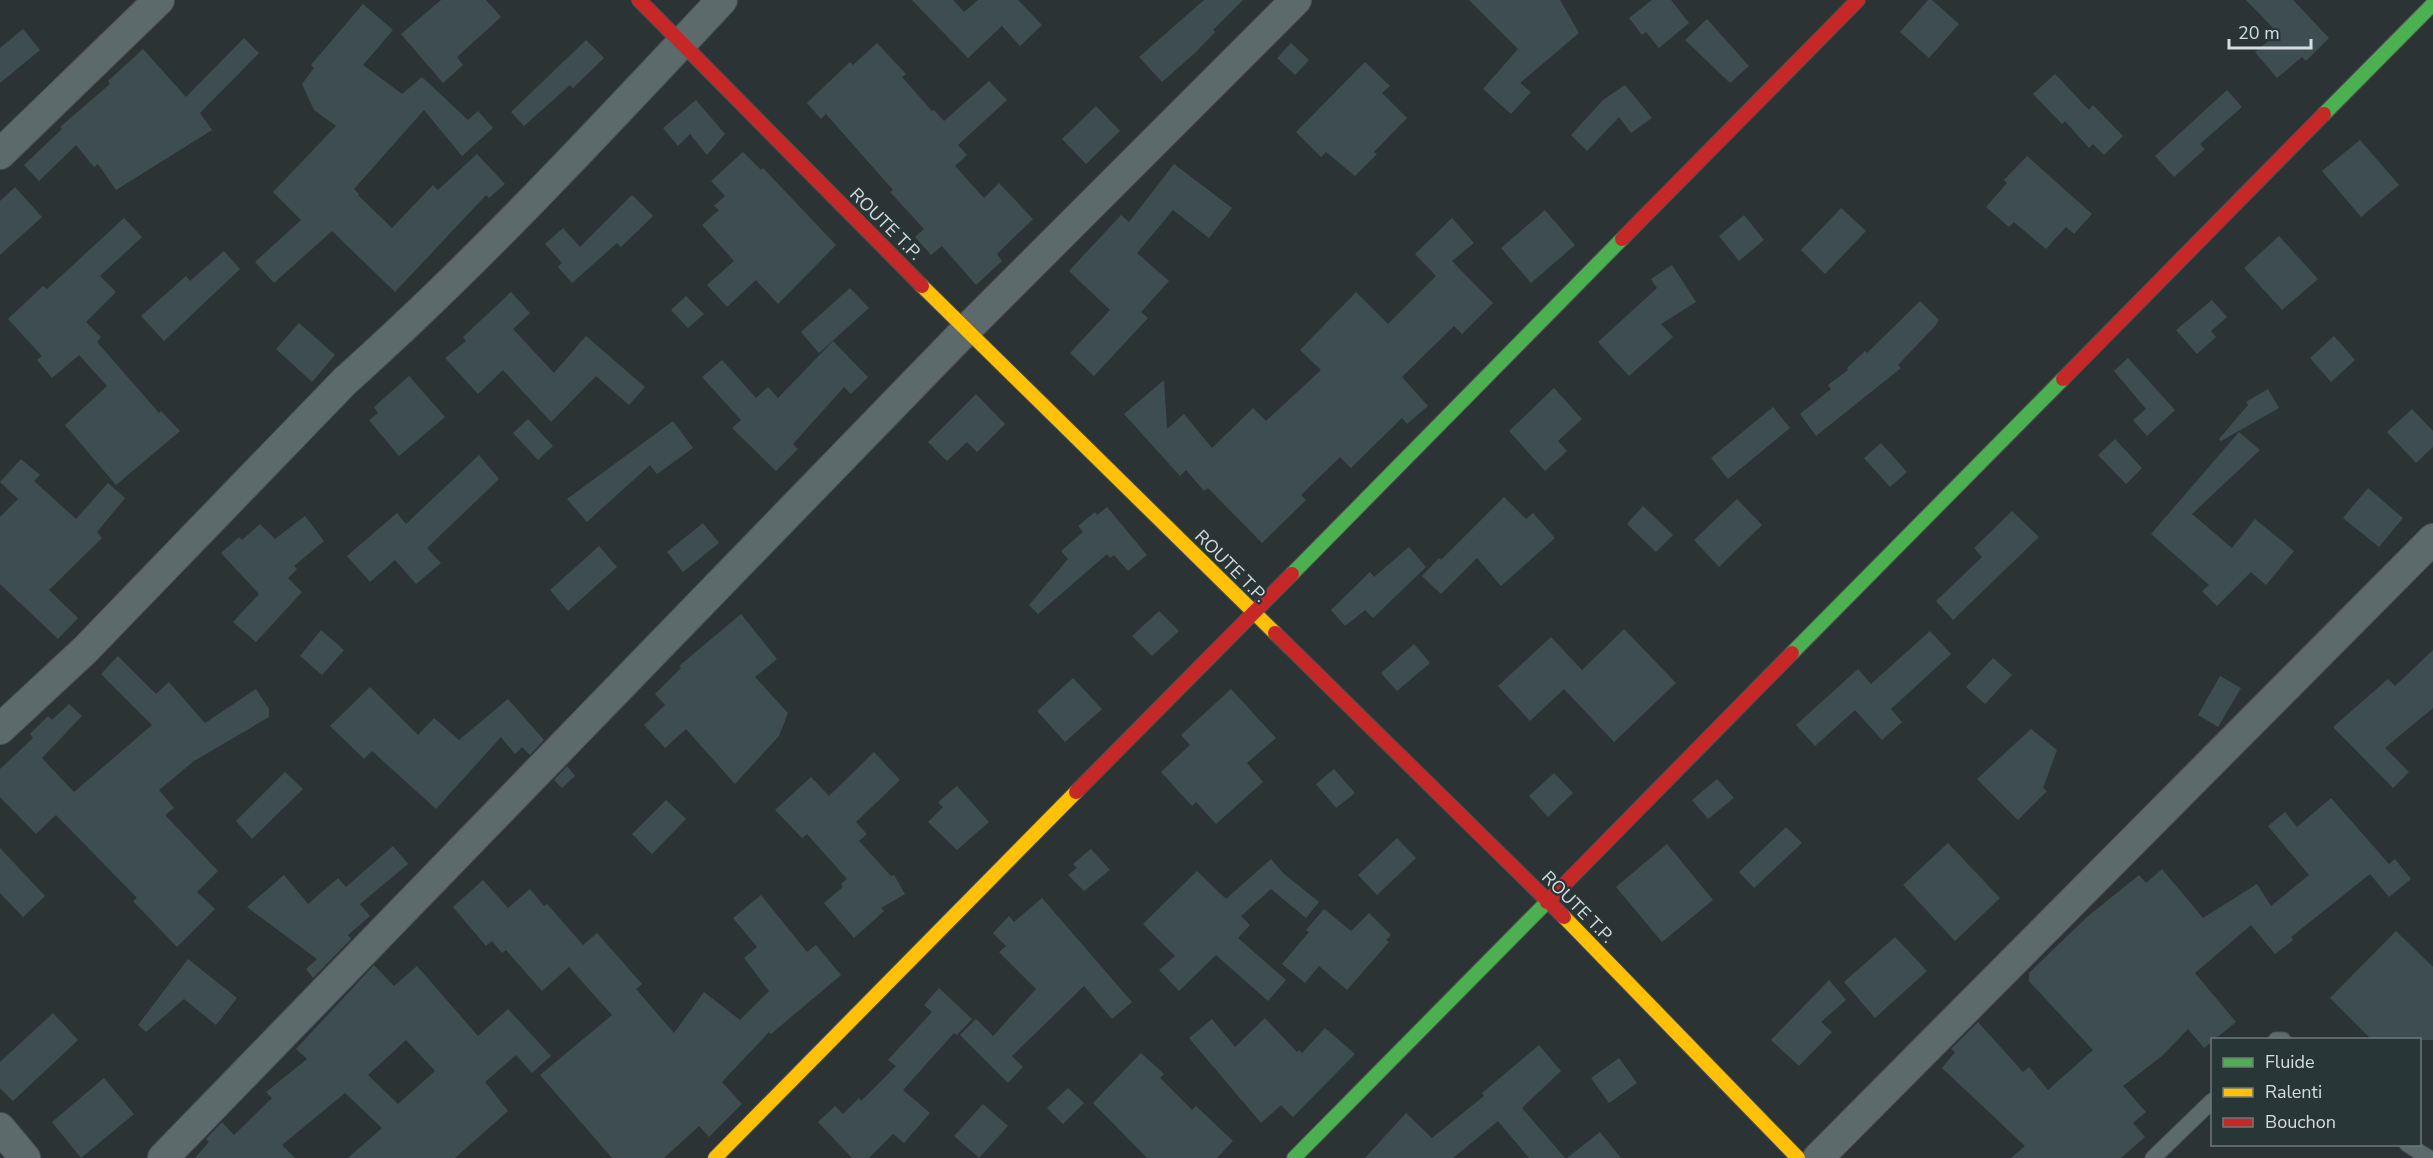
<svg xmlns="http://www.w3.org/2000/svg" width="2433" height="1158" viewBox="0 0 2433 1158" font-family="'Nunito Sans',sans-serif">
<style>
.building{fill:#3e4e50;fill-rule:evenodd}
.lines{fill:none;stroke-linecap:round;stroke-linejoin:round}
.lane-casing{stroke:#4b5152;stroke-width:17}
.street-casing{stroke:#4b5152;stroke-width:32}
.fast-casing{stroke:#4b5152;stroke-width:16}
.slow-casing{stroke:#4b5152;stroke-width:16}
.jam-casing{stroke:#4b5152;stroke-width:16}
.lane{stroke:#5c6a6c;stroke-width:15}
.street{stroke:#5c6a6c;stroke-width:30}
.fast{stroke:#4caf50;stroke-width:14}
.slow{stroke:#ffc107;stroke-width:14}
.jam{stroke:#c62828;stroke-width:14}
.labels{text-anchor:middle;stroke-width:4.5;stroke-linejoin:round;paint-order:stroke}
.street-label{font-size:18px;fill:#d5ddde;stroke:#293638}
</style>
<rect width="100%" height="100%" fill="#2c3334"/>
<!-- building -->
<path class="building" d="M441,0H486L501,17L457,57L463,65L443,83L401,34Z
M912,0H953L964,12L978,0H1018L1042,25L1020,46L1002,26L968,58Z
M1204,0H1243L1213,30L1215,32L1196,52L1162,82L1139,57Z
M1469,0H1560L1579,33L1520,83L1531,92L1511,114L1483,89L1518,49Z
M1652,0H1671L1689,23L1659,48L1646,32L1642,35L1629,18Z
M1928,0H1932L1959,24L1929,58L1900,32Z
M2246,0H2293L2329,38L2306,61L2302,57L2277,78L2255,52L2278,33Z
M363,4L393,30L363,65L402,94L422,77L468,120L478,111L493,128L462,156L424,110L354,189L359,194L358,195L392,228L433,185L438,190L477,154L505,184L489,198L486,195L395,292L332,231L274,283L255,262L301,220L273,192L336,126L314,110L302,84L314,68L311,65Z
M1707,19L1749,66L1730,83L1685,40Z
M23,29L40,50L0,83V48Z
M244,38L259,53L200,113L212,130L116,190L98,164L94,167L76,145L39,181L24,165L62,129L60,127L110,84L108,81L143,49L186,97Z
M586,40L604,58L573,88L570,85L524,126L511,112Z
M877,43L906,74L902,77L932,111L934,110L944,121L989,81L1007,100L958,145L967,155L955,166L984,198L999,183L1033,219L997,254L1002,261L976,285L942,246L931,255L915,237L924,229L890,192L893,190L826,114L821,119L807,103L850,62L853,65Z
M1291,43L1309,60L1295,75L1277,58Z
M1365,62L1390,86L1382,93L1407,118L1374,152L1377,154L1355,176L1326,152L1321,157L1296,132Z
M2055,74L2089,110L2093,105L2123,136L2104,155L2093,144L2089,148L2065,121L2062,124L2033,94Z
M1625,85L1652,118L1631,133L1619,117L1587,151L1571,135L1603,100Z
M2227,90L2242,107L2200,144L2205,149L2174,177L2155,156Z
M696,100L725,134L707,155L690,134L678,146L663,128Z
M1096,106L1120,131L1086,164L1062,139Z
M2360,140L2399,185L2361,217L2322,171Z
M743,152L761,170L763,168L836,245L778,304L756,280L727,307L707,285L734,261L702,225L719,210L714,206L725,196L711,181Z
M2027,156L2092,214L2074,234L2066,227L2046,249L2014,222L2009,227L1986,207L2007,183L2004,180Z
M1174,164L1232,208L1209,238L1173,210L1137,253L1169,281L1141,312L1148,318L1094,376L1070,353L1110,310L1069,271L1121,215L1129,222Z
M15,187L42,217L0,255V201Z
M632,195L653,216L621,247L617,243L572,283L558,267L562,263L545,244L563,228L580,247Z
M1841,208L1866,231L1825,274L1801,250Z
M1545,210L1575,245L1531,283L1501,248Z
M1744,215L1764,240L1739,261L1719,236Z
M124,218L142,237L100,276L116,292L86,322L101,337L97,342L159,413L161,411L180,431L116,485L65,425L107,386L79,355L52,378L37,360L42,356L8,319L43,286L47,289Z
M1452,218L1474,243L1452,261L1493,303L1462,334L1454,326L1402,377L1428,406L1407,424L1402,418L1351,468L1340,457L1301,495L1306,500L1262,543L1208,488L1204,491L1186,470L1180,476L1124,414L1164,380L1167,429L1184,414L1212,448L1253,408L1266,421L1321,370L1300,350L1356,292L1388,324L1436,276L1415,254Z
M2279,236L2318,279L2282,310L2244,268Z
M224,251L240,269L164,341L141,316L186,276L190,281Z
M1672,265L1696,302L1661,324L1673,337L1629,376L1598,342L1657,288L1651,279Z
M850,288L869,308L819,353L801,332Z
M511,292L530,313L513,329L554,373L586,336L645,387L629,405L596,376L551,422L503,370L478,394L445,358L466,341L463,337Z
M686,296L704,314L688,328L671,310Z
M2212,300L2227,317L2211,331L2216,337L2197,354L2176,330Z
M1920,301L1939,320L1935,326L1898,365L1901,368L1816,436L1800,414L1831,389L1828,385L1848,370L1847,368L1865,351L1867,353Z
M299,323L335,355L312,382L276,349Z
M2334,336L2355,360L2331,382L2310,358Z
M833,341L868,377L851,394L844,387L793,444L798,449L776,471L732,428L741,420L702,377L722,360L756,398L768,387L778,398Z
M2128,358L2175,410L2147,436L2133,420L2146,409L2114,371Z
M409,376L445,417L399,456L369,420L378,413L374,407Z
M1554,388L1582,419L1558,441L1567,451L1545,471L1509,431Z
M2268,389L2279,408L2221,441L2219,439L2248,405L2246,402Z
M976,394L1005,424L977,452L967,442L947,461L928,442Z
M1773,407L1790,428L1728,479L1711,458Z
M2412,409L2433,431V447L2416,463L2387,432Z
M528,419L553,446L538,460L513,433Z
M673,421L693,448L657,474L650,465L587,522L567,499Z
M2239,432L2260,450L2192,514L2232,548L2255,519L2294,551L2266,585L2251,572L2217,606L2202,591L2209,585L2151,534Z
M2115,439L2142,468L2126,484L2098,455Z
M1881,443L1907,472L1890,487L1864,458Z
M479,455L499,479L427,548L441,563L416,584L395,560L370,582L347,556L397,513L406,524Z
M21,459L40,475L34,481L76,519L108,483L125,498L97,532L102,538L49,590L78,618L58,639L0,584V517L18,499L0,482Z
M2368,488L2403,518L2379,547L2343,518Z
M1504,497L1526,519L1533,513L1555,538L1501,586L1477,558L1441,594L1422,576L1439,558L1441,560Z
M1737,499L1762,525L1719,567L1694,540Z
M1643,506L1673,535L1656,552L1627,524Z
M1107,507L1147,555L1128,571L1114,555L1110,558L1107,554L1038,614L1029,605L1068,559L1061,551L1083,532L1078,526L1095,512L1097,515Z
M2012,511L2039,537L1953,620L1936,601L1982,557L1974,548Z
M305,516L324,541L294,566L297,569L288,578L302,592L256,642L233,622L259,594L221,553L239,537L242,540L260,524L275,539Z
M703,523L719,543L683,572L667,552Z
M599,546L617,567L568,611L550,590Z
M1409,547L1426,567L1373,618L1365,610L1345,626L1331,610L1370,572L1374,577Z
M1159,611L1179,631L1152,656L1132,636Z
M741,614L777,659L755,677L788,713L779,736L735,784L686,729L665,748L644,725L665,705L655,694L681,668L679,666Z
M1624,629L1676,683L1614,742L1564,689L1530,721L1498,686L1551,637L1582,670Z
M321,630L344,650L322,675L300,656Z
M1930,631L1951,654L1891,709L1902,722L1882,740L1855,710L1815,746L1796,725L1858,669L1871,684Z
M1414,644L1430,663L1397,691L1381,673Z
M2433,650V708L2385,748L2409,772L2393,788L2333,727L2388,679L2395,686Z
M118,656L156,694L169,682L205,723L256,689L269,709V717L194,761L159,790L174,808L165,815L218,871L197,892L215,909L177,947L133,901L137,898L56,815L36,834L0,797V769L33,738L30,734L48,716L52,720L69,704L82,716L42,758L74,792L152,725L101,674Z
M1993,658L2012,675L1985,704L1966,687Z
M2220,676L2241,688L2218,727L2198,715Z
M1073,678L1102,709L1065,742L1037,711Z
M370,687L418,735L434,718L459,740L508,699L544,740L530,755L522,747L515,754L501,737L436,809L372,751L364,759L330,726Z
M1231,689L1276,738L1247,763L1263,782L1216,824L1196,802L1192,806L1161,772L1190,745L1181,735Z
M2031,729L2057,750L2043,788L2047,791L2018,820L1977,779Z
M874,752L900,780L856,822L867,834L859,841L891,876L894,875L905,894L881,908L884,911L854,938L824,903L843,887L841,884L847,879L807,834L802,838L775,810L811,777L829,796Z
M567,766L575,776L562,788L554,780Z
M1334,769L1355,793L1336,808L1316,784Z
M285,772L303,789L252,839L236,821Z
M1554,773L1573,793L1548,817L1529,796Z
M1717,779L1734,798L1708,819L1692,800Z
M957,786L989,822L957,850L928,822L943,807L938,802Z
M2331,798L2389,864L2395,859L2411,879L2389,897L2370,874L2291,937L2293,940L2275,954L2251,925L2195,973L2236,1022L2204,1048L2188,1029L2162,1056L2123,1086L2146,1112L2133,1123L2145,1137L2121,1158H2011L2025,1146L1942,1068L1955,1052L1951,1049L1978,1022L2023,1072L2029,1067L2048,1090L2093,1050L2029,981V973L2087,917L2139,875L2146,883L2162,869L2203,918L2257,884L2271,906L2309,875L2268,826L2285,812L2297,827Z
M666,800L686,819L652,854L632,834Z
M1786,827L1802,843L1754,888L1739,872Z
M1397,838L1416,858L1377,895L1358,875Z
M1948,843L2000,898L1955,941L1903,885Z
M1667,844L1713,900L1662,942L1616,887Z
M393,846L408,864L360,904L370,916L348,935L351,939L313,978L306,969L317,959L247,907L284,875L308,904L338,878L346,887Z
M0,848L45,896L23,917L0,893Z
M1091,849L1110,870L1084,891L1068,875L1077,868L1073,864Z
M1271,859L1283,873L1319,902L1306,918L1271,889L1241,916L1250,925L1238,938L1286,980L1268,1001L1216,955L1179,991L1159,970L1175,956L1143,924L1197,871L1226,899Z
M483,880L508,908L530,889L544,906L547,904L583,945L597,933L642,984L636,989L674,1033L704,992L740,1020L769,991L744,958L757,947L733,918L761,895L807,952L816,945L841,975L771,1034L769,1032L722,1082L742,1104L709,1137L699,1126L664,1158H612L540,1075L612,1015L569,967L542,991L506,950L502,953L492,941L486,946L453,907Z
M1042,898L1132,1002L1112,1019L1084,986L1012,1056L1023,1067L1008,1083L960,1035L976,1019L993,1036L1036,989L999,952L1006,946L993,933L1009,916L1014,922Z
M1324,909L1351,931L1369,913L1391,935L1386,940L1389,942L1347,990L1319,966L1305,983L1282,964L1309,932L1306,930Z
M2396,931L2433,967V1040H2372L2330,998Z
M1895,937L1927,971L1875,1018L1844,982Z
M188,959L237,998L216,1025L184,999L146,1032L138,1025Z
M374,965L394,986L417,966L478,1036L508,1009L551,1056L532,1073L516,1055L485,1082L508,1111L455,1158H348L382,1128L345,1093L282,1145L295,1158H195L209,1142L206,1139L222,1122L234,1135L272,1098L266,1092L307,1059L296,1049ZM406,1040L435,1071L398,1104L368,1075Z
M1829,980L1846,1000L1821,1022L1832,1032L1799,1066L1771,1040Z
M939,988L972,1019L957,1035L954,1033L903,1090L930,1113L904,1143L893,1134L869,1158H852L818,1122L835,1106L843,1114L859,1098L861,1101L896,1066L888,1060L932,1012L924,1005Z
M53,1013L78,1040L13,1101L0,1088V1062Z
M1265,1018L1297,1052L1299,1050L1302,1053L1325,1028L1355,1054L1293,1117L1281,1105L1261,1123L1189,1038L1212,1019L1235,1047Z
M1539,1045L1561,1071L1522,1108L1565,1158H1529L1498,1121L1453,1158H1365L1406,1113L1432,1138L1484,1096L1482,1093Z
M1141,1053L1164,1074L1160,1078L1192,1110L1196,1106L1233,1141L1217,1158H1147L1093,1103Z
M1619,1058L1637,1083L1609,1103L1591,1078Z
M104,1078L134,1114L81,1158L52,1122Z
M1068,1088L1084,1103L1063,1124L1047,1108Z
M983,1104L1008,1126L979,1158L954,1136Z
M1600,1132L1621,1158H1567Z"/>
<g class="lines">
<!-- lane casing -->
<g class="lane-casing">
<path id="lane" d="M2276,1040H2283
M2407,1144L2429,1158
M2153,1158L2212,1101"/>
</g>
<!-- street casing -->
<g class="street-casing">
<path id="street" d="M0,154L159,0
M0,729L85,650L345,381C478,262 600,130 722,0
M0,1128L25,1158
M163,1158L966,330L1296,0
M1818,1158L2433,539"/>
</g>
<!-- fast casing -->
<g class="fast-casing">
<path id="fast" d="M2324,114L2433,4
M1292,574L1622,239
M1792,653L2063,379
M1294,1158L1547,902"/>
</g>
<!-- slow casing -->
<g class="slow-casing">
<path id="slow" d="M922,286L1275,633
M1564,917L1798,1158
M715,1158L1076,792"/>
</g>
<!-- jam casing -->
<g class="jam-casing">
<path id="jam" d="M639,0L922,286
M1622,239L1858,0
M2063,379L2324,114
M1275,633L1564,917
M1076,792L1292,574
M1547,902L1792,653"/>
</g>
<!-- lane -->
<use href="#lane" class="lane"/>
<!-- street -->
<use href="#street" class="street"/>
<!-- fast -->
<use href="#fast" class="fast"/>
<!-- slow -->
<use href="#slow" class="slow"/>
<!-- jam -->
<use href="#jam" class="jam"/>
</g>
<g class="labels">
<!-- street labels -->
<g class="street-label">
<text transform="translate(886 224) rotate(45)" y="6">ROUTE T.P.</text>
<text transform="translate(1231 566) rotate(45)" y="6">ROUTE T.P.</text>
<text transform="translate(1578 907) rotate(45)" y="6">ROUTE T.P.</text>
</g>
</g>
<!-- legend -->
<rect x="2211" y="1038" width="210" height="108" fill="#293638" stroke="#6e797a" stroke-width="1.5"/>
<rect x="2223" y="1058" width="30" height="9" fill="#4caf50" stroke="#6e797a" stroke-width="1.5"/>
<text x="2265" y="1068" font-size="18" fill="#d5ddde">Fluide</text>
<rect x="2223" y="1088" width="30" height="9" fill="#ffc107" stroke="#6e797a" stroke-width="1.5"/>
<text x="2265" y="1098" font-size="18" fill="#d5ddde">Ralenti</text>
<rect x="2223" y="1118" width="30" height="9" fill="#c62828" stroke="#6e797a" stroke-width="1.5"/>
<text x="2265" y="1128" font-size="18" fill="#d5ddde">Bouchon</text>
<!-- scale -->
<path d="M2229 39v9h82v-9" fill="none" stroke="#d5ddde" stroke-width="3"/>
<text x="2238" y="39" font-size="18" fill="#d5ddde" stroke="#293638" stroke-width="4.5" paint-order="stroke">20 m</text>
</svg>
